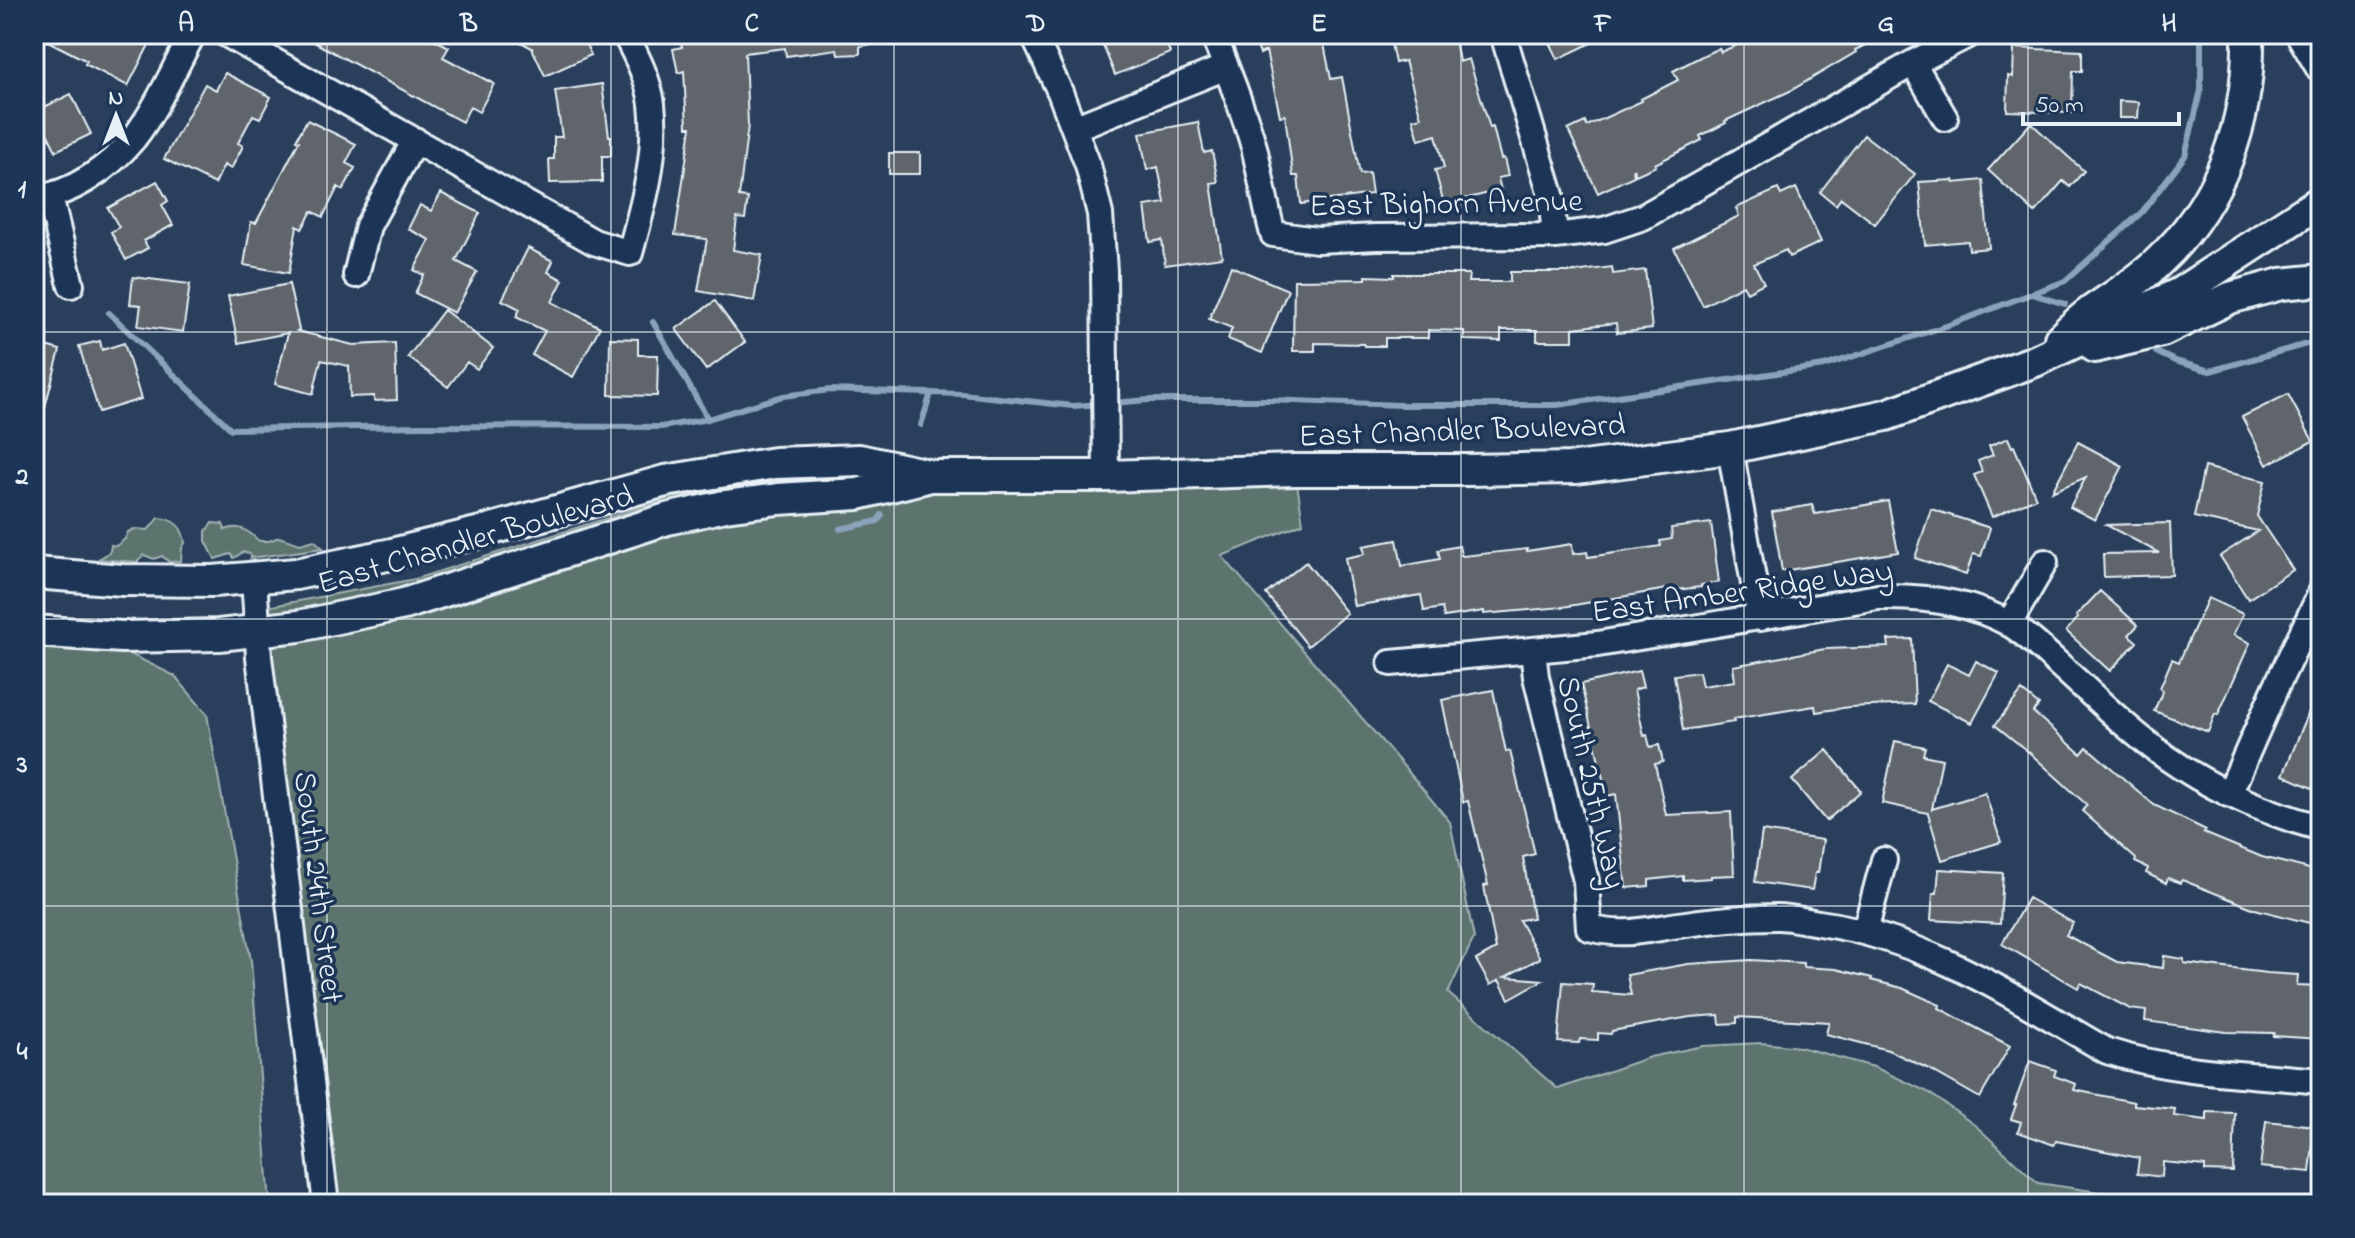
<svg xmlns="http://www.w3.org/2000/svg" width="2355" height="1238" viewBox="0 0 2355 1238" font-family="'Indie Flower',sans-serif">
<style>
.green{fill:#5c736e;stroke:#a2b2b3;stroke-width:2}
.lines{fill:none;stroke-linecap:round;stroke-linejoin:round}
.stream{stroke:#8aa2ba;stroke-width:6}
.building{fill:#5f656a;stroke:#e8f1f8;stroke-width:2}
.minor-casing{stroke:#e8f1f8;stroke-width:30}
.major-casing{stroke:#e8f1f8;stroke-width:36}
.minor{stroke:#1d3557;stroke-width:24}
.major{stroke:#1d3557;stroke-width:30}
.grid{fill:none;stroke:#e8f1f8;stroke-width:2;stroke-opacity:0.55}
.labels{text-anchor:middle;stroke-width:7;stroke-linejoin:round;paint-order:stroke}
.street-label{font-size:32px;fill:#e8f1f8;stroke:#1d3557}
.neatline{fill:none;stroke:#e8f1f8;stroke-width:3}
.grid-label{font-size:26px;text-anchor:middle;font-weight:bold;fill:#e8f1f8}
</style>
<rect width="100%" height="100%" fill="#2a3f5b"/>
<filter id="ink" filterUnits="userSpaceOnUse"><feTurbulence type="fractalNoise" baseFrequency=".0125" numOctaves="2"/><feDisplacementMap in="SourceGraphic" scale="16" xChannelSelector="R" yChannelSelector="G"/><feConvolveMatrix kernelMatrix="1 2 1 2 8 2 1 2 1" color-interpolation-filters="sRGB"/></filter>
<g filter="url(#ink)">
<!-- green -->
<path class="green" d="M1295,470L1303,523L1222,556L1406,769L1450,822L1474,938L1448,993L1558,1089L1650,1057L1703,1046L1761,1043L1800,1047L1874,1067L1928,1092L1976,1126L2038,1183L2106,1193L2203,1204H326L256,609L415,579L670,498L726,490L839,476L1106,475Z
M159,518C175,519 183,527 185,543L182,548L181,561L169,562L162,556L154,559L144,555L137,562L98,559C105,555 111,554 111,545L116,546L125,539L128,532L135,529L148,530Z
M212,523L223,524L225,530C241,524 248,531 259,541H269L279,537L300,544L314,540L323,548L250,558V554L243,552L234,558L231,554L215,559L206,541V531Z
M34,640L120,649L175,676L207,714L251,961L270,1204H34Z"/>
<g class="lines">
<!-- stream -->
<path class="stream" d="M2032,294L2065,304
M109,313L231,429L422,426L661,427L708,419L783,396L830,390L962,394L1073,406L1101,404
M653,322L708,419
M2156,352L2175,361L2210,371L2321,340
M1113,403L1148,400H1268L1401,405H1557L1824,366L1949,325L2065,281L2142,212L2185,156L2201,90V34
M921,425L931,393
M840,529L878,521L882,515"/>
</g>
<!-- building -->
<path class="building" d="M34,34H142L152,39L128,86L85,64L87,61Z
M299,34H418L428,40L430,37L449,47L443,57L494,84L479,112L470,107L462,122Z
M506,34H581L591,55L545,76L532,48Z
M679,34H874V44L860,46V54L838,55L837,49L786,56L785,48L745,53L748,125L739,197L748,198L745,219L737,218L733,250L762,255L754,301L698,291L707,239L675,235L691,127H687L684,71L678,73L673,49L682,47Z
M1108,34H1163L1170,53L1115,75L1102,43L1110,39Z
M1252,34H1322L1331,79L1342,77L1360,174L1369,173L1372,194L1301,204L1298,176H1293L1285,115L1280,116L1266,51L1260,54Z
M1389,34H1454L1459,62L1469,59L1490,128L1493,127L1501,159L1504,158L1508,176L1498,178L1501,190L1444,204L1435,170L1444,168L1436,135L1419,140L1413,119L1421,117L1405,61L1395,63Z
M1546,34H1610L1558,59Z
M1762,34H1888L1855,50L1856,52L1790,91L1725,121L1726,123L1700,136L1702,140L1655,164L1656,166L1636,175L1633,169L1634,176L1598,193L1568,130L1585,122L1587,126L1642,101L1641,99L1678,80L1673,71L1704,55L1719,48L1721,52Z
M2014,48L2082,51V71H2073L2072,113L2007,111L2008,76L2013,77Z
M225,73L271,97L260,118L253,115L238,143L243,146L231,169L224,165L215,184L164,159L205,84L216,90Z
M602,84L609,136H611V156H602V182L550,183L549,159H554V137H562L555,91Z
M71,94L91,134L56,151L36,111Z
M2119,101L2139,102L2138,118H2119Z
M307,120L356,144L346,163L355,168L343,190L338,187L323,217L312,211L302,229L297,226L289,273L244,265L251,222L256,223L299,141L296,140Z
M1198,122L1204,153L1212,151L1218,182L1211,183L1222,257L1165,265L1162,240L1150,242L1145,206L1165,203L1158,167L1147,170L1140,133Z
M2031,123L2084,171L2070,187L2063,181L2035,213L1988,170Z
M1864,135L1915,174L1875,224L1841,198L1836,205L1820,192Z
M889,153H920V174H889Z
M1953,180L1954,183L1983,180L1989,248L1969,250L1968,241L1925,245L1919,182Z
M157,181L168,201L162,205L173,225L144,241L148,248L126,260L111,232L119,227L108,208Z
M1796,188L1821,242L1789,257L1786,250L1754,264L1764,283L1747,292L1743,285L1703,306L1674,248L1739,216L1736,208L1778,189L1781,195Z
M441,193L480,213L456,261L477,272L454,313L415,293L424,275L414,270L430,240L408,229L420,205L431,211Z
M528,248L553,261L548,272L563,280L552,302L600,327L573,377L532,355L545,331L516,317L520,309L502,300Z
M1231,266L1288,290L1262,353L1228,339L1232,328L1209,319Z
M1612,267L1613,274L1645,270L1652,329L1617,333L1616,323L1573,328V341H1537V330H1501V341L1464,340V331L1428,330V338H1385V346H1364V344L1315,343V351H1293L1294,280L1366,279V276L1394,277V274H1469L1468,282H1510V272H1574Z
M133,277L190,284L183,332L138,326L141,305L130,304Z
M289,284L299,330L297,331L353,345L395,343L397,400L374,401V396L350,397L349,366L321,360L313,394L275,384L288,333L238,343L228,296Z
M715,301L745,342L706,370L676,329Z
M444,310L493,348L477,369L467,362L448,387L408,357Z
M610,338L638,339V355H658L657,396L609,395Z
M100,341L102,350L124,343L141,399L99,412L79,346Z
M34,343L60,350L40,426L34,425Z
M2288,394L2313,441L2267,465L2242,417Z
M2008,438L2012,447L2014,446L2036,498L1992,517L1974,475L1982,472L1978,461L1993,455L1989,446Z
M2078,442L2123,466L2095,520L2070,507L2086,477L2052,492Z
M2204,467L2265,481L2257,516L2293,570L2248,599L2220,556L2258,531L2194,517Z
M1888,501L1898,552L1782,571L1772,512L1812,505L1815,514Z
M1931,509L1990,528L1981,556L1973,554L1966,575L1915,558Z
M1711,523L1719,582L1701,585V587L1667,591V589L1563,607L1484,614V611L1444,617L1442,608L1424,611L1421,595L1354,606L1345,558L1365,554L1363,546L1397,540L1402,566L1440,559L1438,550L1459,546L1461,555L1463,556L1527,549V551L1572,544L1573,554L1587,552L1588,557L1661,546L1660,541L1672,539L1671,528Z
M2170,523L2172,575L2104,577L2103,554L2159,553L2106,525Z
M1306,562L1347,613L1308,646L1266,594Z
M2100,591L2138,625L2129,635L2137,642L2110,671L2066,631L2078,618L2076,616Z
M2208,598L2243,614L2233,635L2250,643L2218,715L2215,714L2208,732L2154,711L2163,690L2160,688L2172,659L2179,662Z
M1912,639L1915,704L1849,707L1816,712L1815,706L1733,719L1734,722L1683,730L1674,675L1699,672L1702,686L1735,681L1733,666L1825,649L1889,647L1888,640Z
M1976,661L1999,673L1972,723L1928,701L1947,664L1969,675Z
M1639,671L1643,687L1634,690L1644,736L1647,735L1650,747L1659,745L1663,762L1655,764L1666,815L1731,812L1734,875L1711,876V878L1683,880V876L1649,880V886L1626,888L1616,794L1607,796L1581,684Z
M2319,687H2321V792L2283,775Z
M1493,690L1506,752L1510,751L1535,854L1523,857L1533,918L1519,920L1540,958L1505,977L1543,980L1509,999L1499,980L1490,985L1476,960L1496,949L1484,886L1488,885L1468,801L1463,802L1442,700Z
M2022,691L2039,705L2033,712L2081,754L2087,747L2154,805L2206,830L2204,833L2262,857L2321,872V926L2255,909L2182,880L2180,883L2168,878L2166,883L2146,873L2148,868L2135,862L2136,859L2082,811L2087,805L2031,754L1995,725Z
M1895,741L1925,747L1923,755L1942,759L1932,809L1985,793L2001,842L1942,860L1928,813L1882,803Z
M1827,750L1861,791L1826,821L1792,780Z
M1762,831L1823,840L1818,873H1815L1812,890L1755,882Z
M1939,869L2003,873L2000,924L1931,920L1933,893H1937Z
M2028,898L2073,923L2066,935L2117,962L2163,968L2164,956L2184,959V963L2267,973L2298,975L2297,986L2321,987V1039L2273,1036L2274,1033L2226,1032L2145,1021L2146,1011L2130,1009L2081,983L2078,988L2002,944Z
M1751,960L1803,963V967L1836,969L1872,978L1871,980L1902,988L1940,1005L1939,1008L2010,1046L1980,1098L1929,1069L1888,1050L1826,1034L1829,1022L1737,1017V1023L1720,1024L1719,1015L1690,1017L1612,1031L1611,1034L1598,1033V1040L1580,1039L1579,1043L1558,1042L1563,982L1593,984L1592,992L1631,995L1627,975L1688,964Z
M2030,1061L2056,1070L2054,1076L2076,1084L2074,1090L2134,1102V1105L2175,1109L2174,1116L2207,1120V1112L2235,1113L2233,1172L2205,1171V1166L2163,1162L2162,1177L2137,1174L2139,1158L2056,1141L2054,1145L2018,1132L2021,1122L2011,1119L2016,1105H2014Z
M2266,1121L2315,1126L2310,1172L2260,1167Z"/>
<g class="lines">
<!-- minor casing -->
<g class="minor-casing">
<path id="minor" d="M226,34L594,242L630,253C643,206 658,154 652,104C649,80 636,55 625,34
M1033,34L1060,92L1088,165L1100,214L1104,271L1106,476
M1213,34C1228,71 1243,109 1254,147C1261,176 1265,205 1273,234L1317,240L1376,237L1555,236L1604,230L1643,217L1913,63L1970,34
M1503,34L1551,195L1555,236
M1913,63L1945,118
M1074,128L1226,67
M50,197L71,285
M34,198C72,195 110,167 134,138C158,107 174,68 193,34
M356,275L368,226L415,140
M1730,448L1760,618
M254,577L259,657L326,1204
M2009,624L2045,562
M1533,651L1536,677L1586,881L1589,928C1625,937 1644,930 1679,925C1711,920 1744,917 1777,917C1791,917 1805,921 1819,923C1926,938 2015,998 2107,1051C2175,1073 2250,1074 2321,1081
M1391,663L1598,644L1878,597C1923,596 1968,601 2008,623C2025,633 2041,648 2055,661C2092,694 2126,729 2166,757C2213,790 2266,813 2321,828
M2229,794L2276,687L2321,593
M1865,931L1884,860"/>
</g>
<!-- major casing -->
<g class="major-casing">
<path id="major" d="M2302,34L2321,66
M2060,339C2070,329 2081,319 2092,311C2114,296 2137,282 2156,264C2221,204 2250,121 2248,34
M2095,347L2162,331L2230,298L2281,284L2321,280
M34,573L123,580L213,581L296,574L392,554L481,532L665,481L775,463L859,460L933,476H1106L1295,470H1467L1576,468L1730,448L1886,415L2035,361L2180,293L2321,201
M34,631L122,637L219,635L299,626L404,604L667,519L725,506L778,499L858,494L927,477"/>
</g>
<!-- minor -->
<use href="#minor" class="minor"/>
<!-- major -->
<use href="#major" class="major"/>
</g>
</g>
<!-- grid -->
<path class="grid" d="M327,34V1204M611,34V1204M894,34V1204M1178,34V1204M1461,34V1204M1744,34V1204M2028,34V1204M34,332H2321M34,619H2321M34,906H2321"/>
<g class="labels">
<!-- street labels -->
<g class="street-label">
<text transform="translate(1446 202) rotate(-1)" y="11">East Bighorn Avenue</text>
<text transform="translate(1462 429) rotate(-2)" y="11">East Chandler Boulevard</text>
<text transform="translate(475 538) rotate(-16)" y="11">East Chandler Boulevard</text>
<text transform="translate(1742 590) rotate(-8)" y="11">East Amber Ridge Way</text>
<text transform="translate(1593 782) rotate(77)" y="11">South 25th Way</text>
<text transform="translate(320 887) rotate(83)" y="11">South 24th Street</text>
</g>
</g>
<!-- margin -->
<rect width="2355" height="1238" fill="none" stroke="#1d3557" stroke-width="88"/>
<!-- north arrow -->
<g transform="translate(116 116)" stroke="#1d3557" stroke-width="6" paint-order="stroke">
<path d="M0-6L14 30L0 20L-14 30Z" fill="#e8f1f8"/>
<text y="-12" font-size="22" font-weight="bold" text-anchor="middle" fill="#e8f1f8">N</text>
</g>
<!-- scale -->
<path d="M2023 112v12h156v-12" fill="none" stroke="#e8f1f8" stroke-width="4"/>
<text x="2035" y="112" font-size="24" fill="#e8f1f8" stroke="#1d3557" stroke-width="6" paint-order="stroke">50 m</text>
<rect x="44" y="44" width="2267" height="1150" class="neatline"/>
<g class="grid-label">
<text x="186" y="31">A</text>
<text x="469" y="31">B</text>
<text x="752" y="31">C</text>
<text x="1036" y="31">D</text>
<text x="1319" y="31">E</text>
<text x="1603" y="31">F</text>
<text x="1886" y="31">G</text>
<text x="2169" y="31">H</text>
<text x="22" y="197">1</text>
<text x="22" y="484">2</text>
<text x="22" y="772">3</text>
<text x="22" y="1059">4</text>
</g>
</svg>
